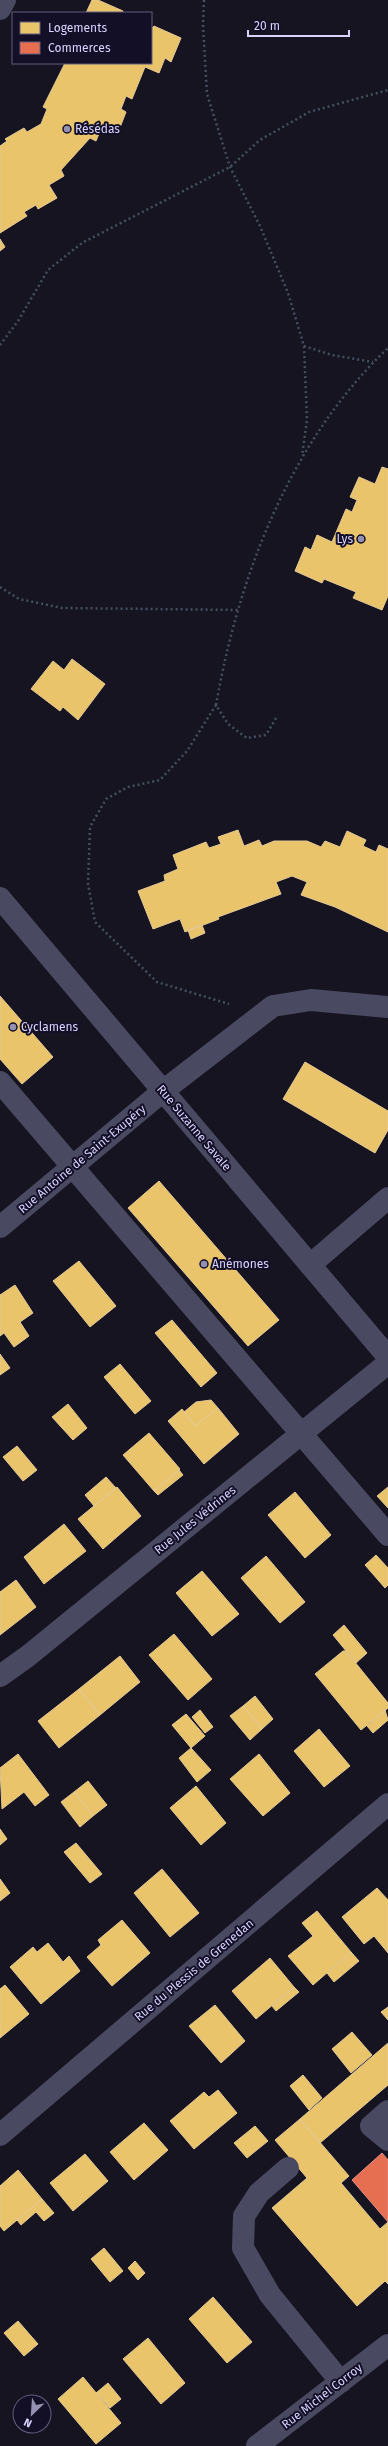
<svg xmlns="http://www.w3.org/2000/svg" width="388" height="2446" viewBox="0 0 388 2446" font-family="'Fira Sans',sans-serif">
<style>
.homes{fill:#e9c46a;stroke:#e4c997}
.shops{fill:#e76f51;stroke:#e38d85}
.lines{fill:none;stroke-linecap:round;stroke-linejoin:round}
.path{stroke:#44505f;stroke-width:2.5;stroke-dasharray:2 3;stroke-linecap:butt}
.minor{stroke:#4a4962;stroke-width:22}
.poi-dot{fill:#9591b1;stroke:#130f26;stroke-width:1.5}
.labels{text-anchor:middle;stroke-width:4;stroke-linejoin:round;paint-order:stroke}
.poi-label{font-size:12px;fill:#d9d4ff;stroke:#130f26;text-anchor:start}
.street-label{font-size:12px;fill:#d9d4ff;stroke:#130f26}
</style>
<rect width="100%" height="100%" fill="#161421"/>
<!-- homes -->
<path class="homes" d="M92,0H98L123,11L122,13H86Z
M154,26L181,38L171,62L165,58L159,73L145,67L132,99L126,96L121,109L126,112L119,130L103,124L96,141L90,138L61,170L64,176L49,185L57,198L38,209L36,205L24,212L27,216L0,233V146L7,141L5,139L24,128L27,132L41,124L47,109L43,107L65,63H151V29Z
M0,239L5,247L0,251Z
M382,467L388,469V596L382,610L353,598L356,592L324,579L322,583L295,571L305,547L311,550L317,535L332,542L346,509L352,512L357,500L350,497L359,477L375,484Z
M72,659L105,684L78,720L63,707L60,711L31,689L53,661L64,670Z
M238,830L244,846L259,840L262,846L274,841H307L321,847L325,841L340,847L347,831L366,840L363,846L376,852L379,845L388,849V932L335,907L301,895L307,882L292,876L276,882L281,894L218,917L219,919L185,932L180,919L153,929L138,891L165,881L164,875L178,869L173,855L206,842L209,848L221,844L218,837Z
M202,925L205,933L191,939L188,930Z
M0,996L53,1057L22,1084L0,1059Z
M305,1062L388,1111V1130L375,1153L283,1099Z
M159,1181L279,1320L248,1346L128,1208Z
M79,1261L116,1306L90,1327L53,1281Z
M15,1285L33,1313L20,1322L29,1336L14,1347L4,1333L0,1336V1295Z
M172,1320L217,1373L201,1387L155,1333Z
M0,1354L10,1368L0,1375Z
M120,1364L151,1401L135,1414L104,1377Z
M211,1400L218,1408L195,1426L184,1412L196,1402Z
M68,1404L87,1428L73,1440L52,1417Z
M218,1408L239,1434L204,1464L168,1421L182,1409L195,1426Z
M149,1433L180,1469L154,1491L123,1455Z
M17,1446L37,1470L23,1481L3,1457Z
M179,1470L183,1475L158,1495L154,1491Z
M106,1477L116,1488L94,1506L85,1495Z
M117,1487L141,1516L103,1549L78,1519Z
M388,1487V1508L377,1496Z
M295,1492L331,1535L305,1558L268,1515Z
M64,1524L86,1551L44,1584L24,1557Z
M376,1555L388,1568V1585L385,1588L365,1565Z
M266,1556L305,1602L280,1623L241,1578Z
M202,1571L239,1614L212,1636L176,1593Z
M16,1580L36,1607L0,1635V1592Z
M344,1625L367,1653L356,1663L333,1635Z
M174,1634L212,1679L188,1700L149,1655Z
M343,1651H346L388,1703V1708L361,1730L315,1674Z
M120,1656L140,1682L100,1715L79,1689Z
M79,1689L100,1715L59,1748L38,1721Z
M255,1696L273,1719L262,1729L243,1706Z
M243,1706L262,1729L250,1740L230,1716Z
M200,1710L213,1727L205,1733L192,1717Z
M385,1710L388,1720L373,1733L367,1726Z
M186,1714L205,1736L191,1748L172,1725Z
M319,1729L350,1766L324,1787L294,1751Z
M191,1748L211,1770L197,1782L179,1758Z
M18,1754L49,1795L35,1806L24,1792L2,1809L0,1768Z
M259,1754L290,1793L263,1816L230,1779Z
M88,1781L107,1805L93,1816L74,1792Z
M196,1786L226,1823L201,1845L170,1808Z
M74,1792L93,1816L80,1827L61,1802Z
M0,1829L7,1839L0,1845Z
M76,1843L102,1874L90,1883L64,1852Z
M162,1869L199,1913L170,1937L134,1893Z
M0,1879L10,1893L0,1901Z
M377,1888L388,1900V1953L374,1936L364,1944L342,1917Z
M317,1911L351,1952L313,1985L288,1956L313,1936L302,1923Z
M122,1920L150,1953L112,1986L87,1957L101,1945L98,1940Z
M48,1943L63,1962L69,1956L80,1971L41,2004L10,1967L33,1947L37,1952Z
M351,1952L359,1961L334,1982L327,1973Z
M270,1958L294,1987L256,2019L232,1991Z
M5,1985L29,2014L0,2038V1989Z
M294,1987L299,1992L276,2011L272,2006Z
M215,2005L245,2041L221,2063L189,2026Z
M388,2007V2020L381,2012Z
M352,2032L372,2055L351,2073L332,2049Z
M388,2043V2085L320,2143L300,2119Z
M303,2075L322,2098L309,2110L290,2086Z
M218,2090L237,2113L194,2149L170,2121L204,2092L209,2097Z
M300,2119L349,2176L341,2183L380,2229L388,2222V2284L385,2281L357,2306L272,2208L307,2178L275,2140Z
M144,2123L168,2150L134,2180L110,2152Z
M255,2126L268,2141L247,2158L234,2143Z
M85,2154L108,2181L73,2211L50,2183Z
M18,2170L42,2199L4,2231L0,2226V2186Z
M42,2199L54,2213L44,2221L36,2212L21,2225L17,2220Z
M104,2248L123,2271L110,2282L91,2259Z
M135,2261L145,2273L138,2280L128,2268Z
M213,2297L252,2342L227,2363L189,2319Z
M18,2321L38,2344L24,2356L4,2333Z
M148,2338L185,2383L161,2404L123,2359Z
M83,2377L121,2423L96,2444L58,2399Z
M108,2383L121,2399L110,2408L96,2393Z"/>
<!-- shops -->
<path class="shops" d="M382,2153L388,2160V2222L352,2180Z"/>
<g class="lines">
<!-- path -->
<path class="path" d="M204,0L203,25L207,94L230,167L260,226L288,293L304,346L307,420L302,456
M0,345L18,321L48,270L82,243L230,167L260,140L309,112L388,90
M304,346L332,355L373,362
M0,587L19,599L62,608L240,610
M216,705L187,751L160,780L128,787L106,799L90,827L88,884L95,922L157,982L229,1004
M276,718L266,735L247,738L228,724L216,705C239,575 290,441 388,348"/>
<!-- minor -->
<path class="minor" d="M0,9L5,0
M0,898L388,1357
M0,1082L388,1535
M0,1227L163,1091L273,1006L311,1000L388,1007
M310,1265L388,1198
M0,1676L28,1656L388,1363
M388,2111L371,2126L388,2140
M0,2135L388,1804
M288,2168L259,2193L244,2216L243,2248L270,2295L341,2382
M257,2446L388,2345"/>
</g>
<!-- markers -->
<g class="poi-dot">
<circle cx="67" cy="129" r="4"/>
<circle cx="361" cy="539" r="4"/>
<circle cx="13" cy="1027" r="4"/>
<circle cx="204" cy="1264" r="4"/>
</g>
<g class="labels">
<!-- poi labels -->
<g class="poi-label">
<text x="75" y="133">Résédas</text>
<text x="353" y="543" text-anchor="end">Lys</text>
<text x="21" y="1031">Cyclamens</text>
<text x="212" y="1268">Anémones</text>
</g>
<!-- street labels -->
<g class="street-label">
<text transform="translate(194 1128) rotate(50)" y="4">Rue Suzanne Savale</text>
<text transform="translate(82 1159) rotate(-40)" y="4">Rue Antoine de Saint-Exupéry</text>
<text transform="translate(195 1520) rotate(-39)" y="4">Rue Jules Védrines</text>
<text transform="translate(194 1970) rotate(-40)" y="4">Rue du Plessis de Grenedan</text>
<text transform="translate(322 2396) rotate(-38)" y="4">Rue Michel Corroy</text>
</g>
</g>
<!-- legend -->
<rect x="12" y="12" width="140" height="52" fill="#130f26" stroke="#625e7d"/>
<rect x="20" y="22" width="20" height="12" fill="#e9c46a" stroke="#625e7d"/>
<text x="48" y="32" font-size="12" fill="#d9d4ff">Logements</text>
<rect x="20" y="42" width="20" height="12" fill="#e76f51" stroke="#625e7d"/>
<text x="48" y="52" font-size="12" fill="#d9d4ff">Commerces</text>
<!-- north arrow -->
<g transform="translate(32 2414) rotate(205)"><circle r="19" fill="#130f26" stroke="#625e7d"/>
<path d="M0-3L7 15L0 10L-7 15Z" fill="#9591b1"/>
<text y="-6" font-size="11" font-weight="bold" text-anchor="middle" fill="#d9d4ff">N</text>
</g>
<!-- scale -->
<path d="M248 30v6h101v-6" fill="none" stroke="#d9d4ff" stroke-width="2"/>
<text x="254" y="30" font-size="12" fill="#d9d4ff" stroke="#130f26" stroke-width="3" paint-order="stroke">20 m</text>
</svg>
